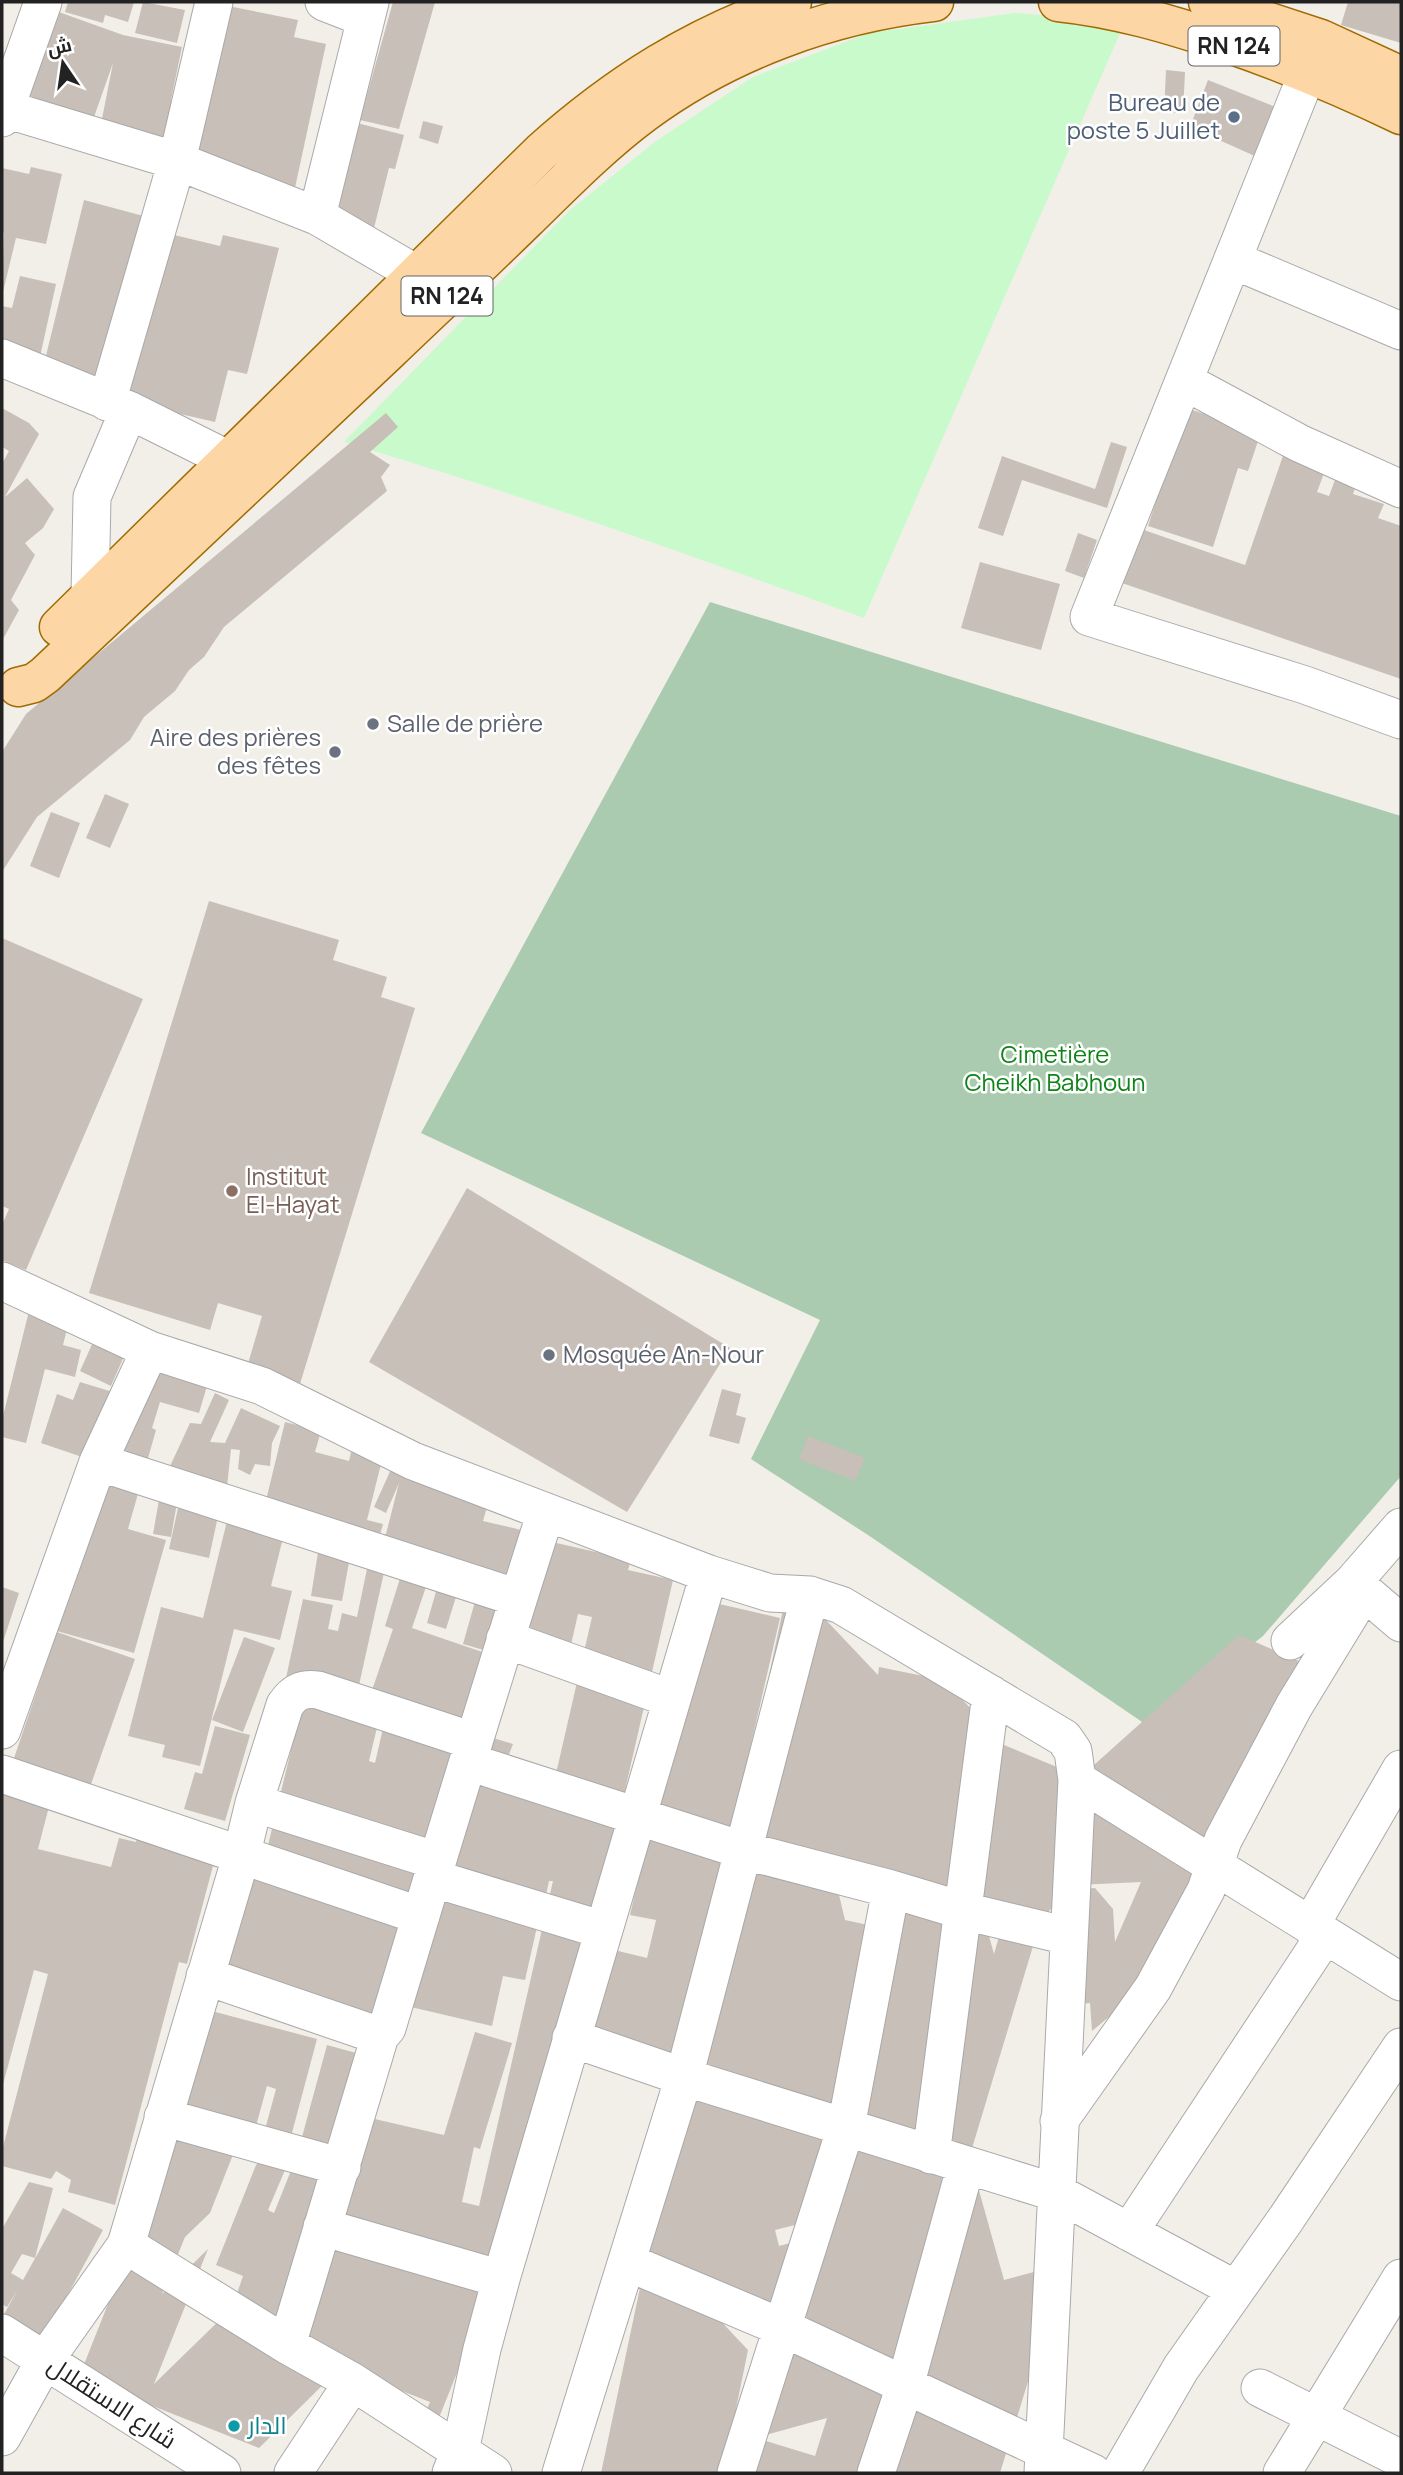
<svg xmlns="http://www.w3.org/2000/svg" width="1403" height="2475" viewBox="0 0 1403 2475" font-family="Manrope,Cairo,sans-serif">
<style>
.cemetery{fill:#aacbaf}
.park{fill:#c8facc}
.building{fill:#c7bfb8}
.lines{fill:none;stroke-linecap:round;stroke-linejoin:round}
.minor-casing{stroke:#a9a9a9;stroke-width:39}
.major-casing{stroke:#a06b00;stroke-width:41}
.minor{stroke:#fff;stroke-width:37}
.major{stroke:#fcd6a4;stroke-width:38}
.service-dot{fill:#5c6f8a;stroke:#fff;stroke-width:2.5}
.worship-dot{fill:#6b7280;stroke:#fff;stroke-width:2.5}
.education-dot{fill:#8d6e63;stroke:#fff;stroke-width:2.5}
.culture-dot{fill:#0f9aa8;stroke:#fff;stroke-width:2.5}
.labels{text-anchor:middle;stroke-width:5;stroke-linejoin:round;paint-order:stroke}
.shield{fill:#fff;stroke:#646464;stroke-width:2}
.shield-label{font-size:23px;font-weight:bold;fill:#222}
.service-label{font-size:24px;fill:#4e5e75;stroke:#fff;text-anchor:end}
.worship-label{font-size:24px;fill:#5b616d;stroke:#fff;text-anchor:start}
.park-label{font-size:24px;fill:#0c8416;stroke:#fff}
.education-label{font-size:24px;fill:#785e54;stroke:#fff;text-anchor:start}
.street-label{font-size:24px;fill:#222;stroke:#fff}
.culture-label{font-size:24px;fill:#0d838f;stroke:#fff;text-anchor:start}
</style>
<rect width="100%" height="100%" fill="#f2efe9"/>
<!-- cemetery -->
<path class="cemetery" d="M710,602L1401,816V1476L1263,1636L1148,1726L871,1537L751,1459L820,1320L421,1133Z"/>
<!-- park -->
<path class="park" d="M1015,13L1125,22L864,618C692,556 520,494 344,442L570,210L656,141L753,77L869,33Z"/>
<!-- building -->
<path class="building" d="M68,2H134L128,22L105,15L103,23L65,12Z
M143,2L185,10L177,43L135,33Z
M393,2H435L399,129L360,120Z
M1348,2H1401V43L1341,25Z
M228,6L298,20L294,37L326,44L290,211L182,180Z
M56,11L123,35L182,47L171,100L176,101L165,157L97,144L113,63L87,137L20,114Z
M1166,70L1185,72L1183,113L1164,112Z
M1208,80L1278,108L1257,157L1190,127Z
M423,121L443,126L438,144L419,138Z
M353,122L404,135L395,169L389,168L369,248L328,223Z
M31,167L62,174L46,244L16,238L2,296L4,233L2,232V168L29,174Z
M84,200L147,217L106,392L43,368Z
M166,233L220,246L223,235L279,248L247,374L228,370L215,422L124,401Z
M20,276L56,284L36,375L2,367V306L12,308Z
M2,408L29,423L39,434L5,497L27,478L54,509L43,528L25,543L35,555L11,600L19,610L2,641V464L9,451L2,447Z
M1186,408L1261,432L1248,471L1238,468L1213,547L1148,526Z
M386,413L398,427L370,452L390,465L381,477L387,491L224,627L204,657L189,670L175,691L144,717L130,740L37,817L2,872V752L26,714Z
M1111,442L1127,447L1107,508L1022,480L1003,536L978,528L1002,456L1095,489Z
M1285,450L1327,465L1317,492L1329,496L1339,469L1359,476L1353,494L1384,504L1378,518L1401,526V679L1122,583L1141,529L1245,565Z
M1078,533L1097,540L1084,578L1065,571Z
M980,562L1060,584L1041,650L961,628Z
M105,794L129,804L110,848L86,838Z
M51,812L80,823L59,878L30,866Z
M209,901L339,940L333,960L387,977L381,997L415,1008L300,1384L247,1367L262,1316L218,1303L210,1330L89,1293Z
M2,938L143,999L26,1270L2,1260V1225L9,1209L2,1206Z
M467,1188L730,1348L627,1512L369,1362Z
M29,1311L69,1321L63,1345L81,1350L75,1377L45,1369L26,1443L2,1437V1420Z
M94,1340L125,1354L111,1386L80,1371Z
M152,1370L207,1386L199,1413L160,1402L152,1428L156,1430L128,1529L166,1540L134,1653L57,1631L123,1402Z
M80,1382L116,1393L94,1461L41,1443L57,1394L73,1400Z
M722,1389L741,1394L736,1415L746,1418L739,1444L709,1436Z
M215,1393L229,1400L210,1442L225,1443L241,1408L280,1426L272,1443L270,1466L255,1464L250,1475L238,1469L240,1450L231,1449L226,1496L166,1475L190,1423L201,1424Z
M285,1422L321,1431L315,1452L349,1461L351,1452L382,1460L367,1520L383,1524L375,1552L285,1530L271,1586L292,1591L280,1640L234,1629L200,1766L162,1757L165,1745L128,1736L161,1607L203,1618L229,1513L261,1521Z
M808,1436L865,1458L855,1481L799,1459Z
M392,1467L488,1503L483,1521L530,1532L515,1594L378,1556L384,1534H386L399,1483L386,1513L374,1507Z
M160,1494L178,1497L171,1537L153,1534Z
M180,1499L220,1507L209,1558L169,1549Z
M539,1539L631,1560L628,1570L673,1580L515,2272L339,2232L366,2117L444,2135L475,2032L512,2043L480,2149L474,2147L462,2202L479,2206L553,1881H549L543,1909H541L525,1980L503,1976L492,2026L411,2007L465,1770L552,1791L592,1617L578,1614L564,1675L511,1662Z
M319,1546L351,1551L342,1601L311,1596Z
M368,1564L385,1568L357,1694L286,1678L303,1599L333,1605L328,1629L338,1631L342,1613L357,1617Z
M403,1569L429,1578L412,1628L494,1656L471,1726L371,1693L393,1629L385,1626Z
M439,1581L459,1587L446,1629L427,1623Z
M789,1581L878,1675L879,1667L953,1682L949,1686L983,1721L980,1735L1064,1770L1068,1766L1085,1773L1239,1635L1301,1662L1302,1681L1275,1704L1143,2014L1110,2016L1092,2031L1090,2003L1074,2005V1995L1082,1974L1075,1971L1070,1890L1095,1888L1113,1909L1115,1942L1141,1882L1077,1885L1071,1784L1058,1816L1062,1898L1047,1913L984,1917L975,1755L943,1908L914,1877L839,1895L845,1920L877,1927L815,2220L775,2230L779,2246L794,2242L778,2314L699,2298L748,2350L723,2473H601Z
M2,1587L19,1593L2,1645Z
M478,1591L509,1600L494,1653L463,1644Z
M702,1600L780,1618L675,2075L586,2055L610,1949L647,1958L656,1920L630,1915Z
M57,1632L135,1659L90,1787L13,1761Z
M244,1637L275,1648L243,1732L212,1720Z
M303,1701L379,1719L369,1761L375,1763L384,1724L454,1741L385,2031L221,1993L252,1872L261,1874Z
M215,1726L250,1735L225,1821L184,1809L195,1772L202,1774Z
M493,1738L513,1744L503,1770L484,1764Z
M5,1782L52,1795L38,1849L111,1867L119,1838L136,1842L140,1823L214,1862L187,1964L179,1962L115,2205L68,2192L71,2180L56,2171L51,2179L2,2166V2151L48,1974L34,1970L2,2088V1795Z
M902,1899L983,1915L994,1954L1003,1923L1037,1933L874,2473H738L750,2436L815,2456L827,2418L758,2437Z
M208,2010L317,2039L289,2144L263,2137L276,2089L267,2086L253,2137L179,2117Z
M327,2045L367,2056L333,2157L299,2148Z
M179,2125L236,2147L210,2213L185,2237L162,2294L208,2249L154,2384L232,2308L243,2276L216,2265L256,2165L268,2153L285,2170L268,2210L274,2213L298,2153L352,2174L330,2229L492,2286L434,2430L420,2425L430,2402L341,2367L259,2448L79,2377Z
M973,2169L1004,2280L1064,2264L1000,2473H882Z
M29,2182L53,2188L35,2258L22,2254L11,2273L23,2280L63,2208L103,2230L43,2340L2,2318L18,2289L7,2307L2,2304V2229Z"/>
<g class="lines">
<!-- minor casing -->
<g class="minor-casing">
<path id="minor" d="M324,2L365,18
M1318,47L1089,617L1305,685L1401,720
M2,108L177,161L317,216L418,275L446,283
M2,118L43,2
M317,216L370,2
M1233,260L1401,331
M2,358L129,410L229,460
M1184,381L1299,443L1401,489
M107,402L177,161L214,2
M90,595L92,497L129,410
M2,1281L150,1350L262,1386L413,1461L709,1574L770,1593L810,1595L841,1605L1064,1738L1073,1751L1077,1780C1064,2011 1056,2242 1043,2473
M98,1462L518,1598
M1353,1582L1401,1623
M505,1639L672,1699
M1290,1641L1353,1582L1401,1527
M2,1730L98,1462L150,1350
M469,1762L742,1850L891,1889L964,1911L1068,1936
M2,1774L421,1916
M1077,1780L1401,1982
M254,1803L437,1861
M432,1878L603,1930
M1310,1926L1401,1769
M205,1976L380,2036
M571,2038L684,2077L1057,2193L1235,2289
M163,2117L342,2167
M1059,2121L1153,1988L1206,1890L1223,1840L1294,1706L1363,1593
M931,2155L991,1694
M322,2227L501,2279
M1129,2232L1325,1935
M126,2245L287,2345
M627,2262L781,2327L1093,2473
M2,2333L222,2473
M353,2382L287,2345L380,2036L387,2028C439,1855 491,1683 546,1512
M1260,2388L1401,2459
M2,2437L45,2360L126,2245L241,1857L254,1803L285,1705C294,1692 302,1688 318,1690L473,1741
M293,2473L353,2382L493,2473
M451,2473L460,2451L482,2349L501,2279L709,1574
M561,2473L684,2077L810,1595
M736,2473L846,2127L891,1889
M876,2473L905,2386L966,2165
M1120,2473L1181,2368L1286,2219L1401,2047
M1282,2473L1401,2278"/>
</g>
<!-- major casing -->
<g class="major-casing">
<path id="major" d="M1058,2C1116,8 1169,24 1224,42C1285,63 1343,87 1401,115
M1208,2L1321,39L1401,76
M59,627L541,152C617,84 695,35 792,2
M18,687L34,683L45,675C160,567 275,459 390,350C435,307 481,264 526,220C564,183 601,145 644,113C728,51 830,14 934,2"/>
</g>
<!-- minor -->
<use href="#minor" class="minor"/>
<!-- major -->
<use href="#major" class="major"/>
</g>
<!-- markers -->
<circle class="service-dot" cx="1234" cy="117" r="7"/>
<g class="worship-dot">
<circle cx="373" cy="724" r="7"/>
<circle cx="335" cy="752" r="7"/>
<circle cx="549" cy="1355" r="7"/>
</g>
<circle class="education-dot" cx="232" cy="1191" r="7"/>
<circle class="culture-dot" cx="234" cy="2426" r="7"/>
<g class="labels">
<!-- shield labels -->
<g class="shield">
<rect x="1188.5" y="26.5" width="91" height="39" rx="5"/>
<rect x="401.5" y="276.5" width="91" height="39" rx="5"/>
</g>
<g class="shield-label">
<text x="1234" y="54">RN 124</text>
<text x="447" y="304">RN 124</text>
</g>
<!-- service labels -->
<g class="service-label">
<text x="1220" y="111">Bureau de<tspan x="1220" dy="28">poste 5 Juillet</tspan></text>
</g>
<!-- worship labels -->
<g class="worship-label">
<text x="387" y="732">Salle de prière</text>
<text x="321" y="746" text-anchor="end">Aire des prières<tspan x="321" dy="28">des fêtes</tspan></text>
<text x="563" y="1363">Mosquée An-Nour</text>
</g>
<!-- park labels -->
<g class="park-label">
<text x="1055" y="1063">Cimetière<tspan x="1055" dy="28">Cheikh Babhoun</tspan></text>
</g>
<!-- education labels -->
<g class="education-label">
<text x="246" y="1185">Institut<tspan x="246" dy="28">El-Hayat</tspan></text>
</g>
<!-- street labels -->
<g class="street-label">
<text transform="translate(112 2403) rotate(33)" y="8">شارع الاستقلال</text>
</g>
<!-- culture labels -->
<g class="culture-label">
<text x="248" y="2434">الدار</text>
</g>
</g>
<!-- border -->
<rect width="1403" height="2475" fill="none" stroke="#222222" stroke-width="7"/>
<!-- north arrow -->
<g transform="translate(63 63) rotate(347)" stroke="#ffffff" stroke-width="5" paint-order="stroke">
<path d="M0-5L12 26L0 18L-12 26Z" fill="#222222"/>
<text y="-10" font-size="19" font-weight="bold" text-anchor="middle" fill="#222222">ش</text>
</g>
</svg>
